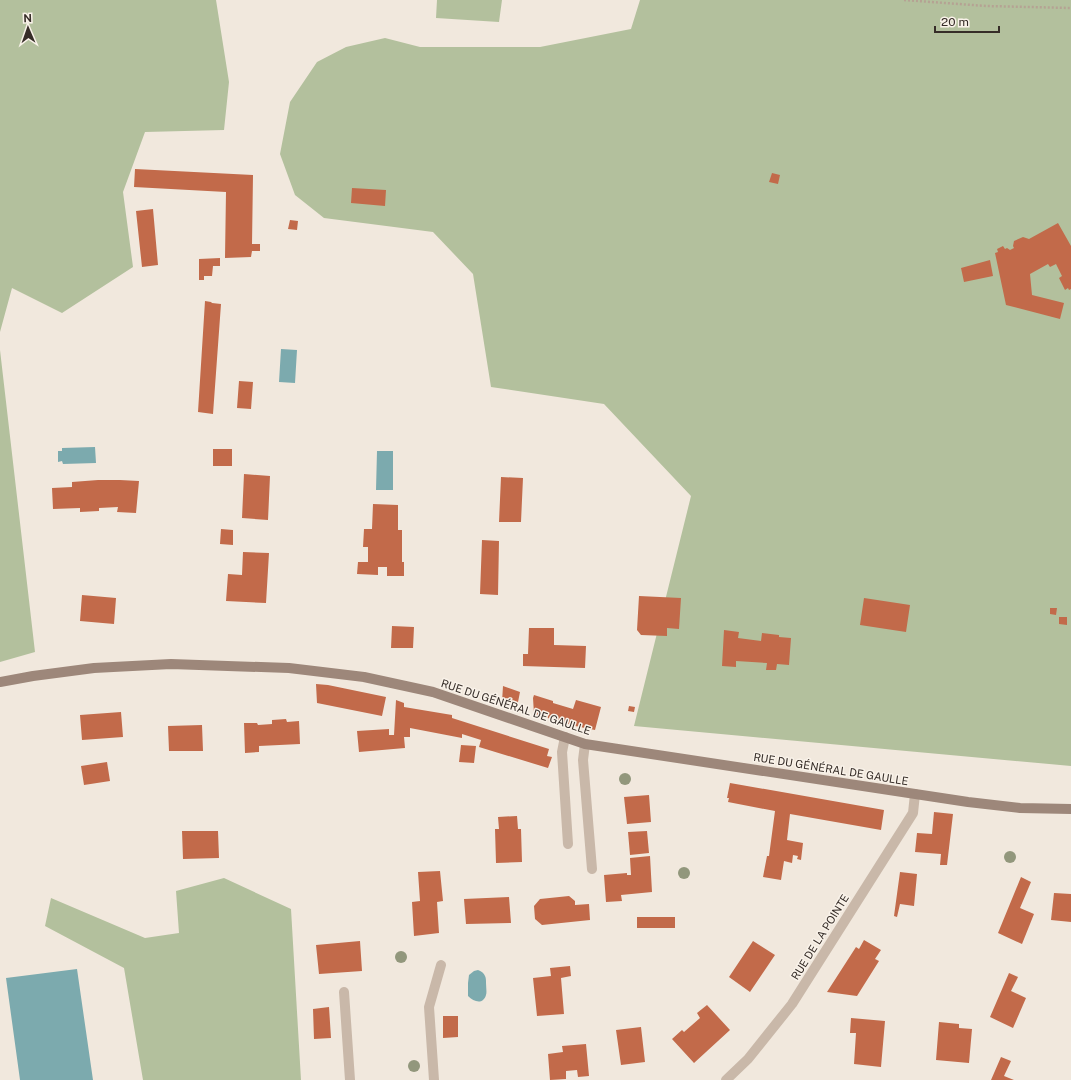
<svg xmlns="http://www.w3.org/2000/svg" width="1071" height="1080" viewBox="0 0 1071 1080" font-family="'Public Sans',sans-serif">
<style>
.green{fill:#b3c09d}
.water{fill:#7caaae}
.building{fill:#c26a4a}
.lines{fill:none;stroke-linecap:round;stroke-linejoin:round}
.path{stroke:#b5a293;stroke-width:2.5;stroke-dasharray:2 2;stroke-linecap:butt}
.service{stroke:#c9b8a9;stroke-width:10}
.minor{stroke:#c9b8a9;stroke-width:10}
.secondary{stroke:#9d877a;stroke-width:10}
.tree{fill:#92977c}
.labels{text-anchor:middle;stroke-width:3;stroke-linejoin:round;paint-order:stroke}
.street-label{font-size:11px;fill:#362d28;stroke:#f9f2e9}
</style>
<rect width="100%" height="100%" fill="#f1e8dd"/>
<!-- green -->
<path class="green" d="M0,0H216L229,82L224,130L145,132L123,192L133,267L62,313L12,288L0,332Z
M437,0H502L499,22L436,18Z
M640,0H1071V766L634,726L691,496L604,404L491,387L473,274L433,232L324,218L295,195L280,154L290,102L317,62L346,47L385,38L420,47H540L631,29Z
M0,350L35,652L0,662Z
M224,878L291,909L301,1080H143L124,968L45,926L51,898L145,938L179,933L176,891Z"/>
<!-- water -->
<path class="water" d="M281,349L297,350L295,383L279,382Z
M95,447L96,463L63,464L62,461L58,462V451H62V448Z
M377,451H393V490H376Z
M77,969L93,1080H20L6,978Z
M478,970C481,971 484,973 485,976C486,978 486,980 486,983C486,987 487,992 486,995C483,1005 474,1002 468,996V983L469,975L474,971Z"/>
<!-- building -->
<path class="building" d="M135,169L253,175L252,244H260V251H252L251,257L225,258L226,192L134,187Z
M772,173L780,175L778,184L769,182Z
M352,188L386,190L385,206L351,203Z
M153,209L158,265L142,267L136,211Z
M290,220L298,221L297,230L288,229Z
M1058,223L1071,246V289L1069,290L1068,288L1065,290L1059,278L1062,276L1056,264L1050,267L1048,264L1030,274L1032,295L1064,303L1060,319L1006,305L995,253L998,252L997,249L1003,246L1005,249L1007,248L1010,250L1014,248L1013,246L1014,241L1023,237L1029,239Z
M220,258V266H213L212,276H204V280H199V259Z
M990,260L993,276L964,282L961,268Z
M205,301L211,302L212,303L221,304L213,414L198,412Z
M239,381L253,382L251,409L237,408Z
M213,449H232V466H213Z
M244,474L270,476L268,520L242,518Z
M501,477L523,478L521,522H499Z
M98,480H120L139,481L136,513L117,512L118,507L99,508V511L80,512V508L53,509L52,488L72,487V482Z
M373,504L398,505V530H402V562H404V576H387V567H378V575L357,574L358,562H368V547H363L364,529H372Z
M221,529L233,530V545L220,544Z
M482,540L499,541L498,595L480,594Z
M243,552L269,553L266,603L226,601L228,574L242,575Z
M82,595L116,598L114,624L80,621Z
M639,596L681,598L679,629L667,628V636L641,635L637,630Z
M864,598L910,605L906,632L860,625Z
M1050,608H1057L1056,615L1050,614Z
M1059,617H1067V625L1059,624Z
M392,626L414,627L413,648H391Z
M529,628H554V645L586,646L585,668L523,666V654H528Z
M724,630L739,632L738,638L761,641L762,633L779,635V637L791,638L789,665L777,664L776,670H766L767,663L736,661V667L722,666Z
M316,684L328,685L386,697L382,716L317,703Z
M503,686L520,692L517,707L502,702Z
M534,695L553,701V703L573,709L576,700L601,707L595,730L575,726L534,714L533,698Z
M396,700L404,703V707L452,715V718L549,749L547,756L552,757L548,768L479,747L481,740L462,734V738L410,728V737H404L405,748L359,752L357,731L389,729V735H394Z
M629,706L635,707L634,712L628,711Z
M121,712L123,737L82,740L80,715Z
M286,719L287,722L299,721L300,744L259,746V752L245,753L244,723H257L258,725L272,724V720Z
M202,725L203,751H169L168,726Z
M461,745L476,746L474,763L459,762Z
M107,762L110,781L84,785L81,766Z
M730,783L884,810L881,830L790,814L787,840L803,843L801,860L797,859L798,856L793,855L792,863L784,861L781,880L763,877L767,856H769L775,811L728,802L729,798H727Z
M649,795L651,822L627,824L624,797Z
M934,812L953,814L947,865H940L941,854L915,852L917,833L932,834Z
M517,816L518,829H521L522,862L496,863L495,829H499L498,817Z
M182,831H218L219,858L183,859Z
M647,831L649,853L630,855L628,832Z
M650,856L652,892L621,895L622,901L606,902L604,875L627,873V875H631L630,858Z
M440,871L443,901L437,902L439,933L414,936L412,902L420,901L418,872Z
M900,872L917,874L914,906L900,904L897,917L894,916Z
M1021,877L1031,882L1020,908L1034,914L1022,944L998,933Z
M1054,893L1071,894V922L1051,920Z
M569,896L575,901V905L589,904L590,920L542,925L535,919L534,906L540,899Z
M509,897L511,923L466,924L464,899Z
M637,917H675V928H637Z
M864,940L881,950L875,959L879,961L857,996L827,992L856,947L859,949Z
M360,941L362,971L319,974L316,945Z
M753,941L775,955L750,992L729,977Z
M570,966L571,976L561,978L564,1014L537,1016L533,978L551,976L550,968Z
M1009,973L1018,977L1011,991L1026,998L1013,1028L990,1017Z
M707,1005L730,1030L694,1063L672,1039L682,1030L684,1032L700,1018L697,1013Z
M329,1007L331,1038L314,1039L313,1009Z
M443,1016H458V1037L443,1038Z
M851,1018L885,1021L881,1067L854,1064L856,1033H850Z
M939,1022L959,1024V1028L972,1029L969,1063L936,1060Z
M641,1027L645,1062L621,1065L616,1030Z
M586,1044L589,1076L578,1077L577,1070L566,1071V1079L550,1080L548,1054L563,1052L562,1046Z
M1001,1057L1011,1061L1004,1076L1014,1080H991Z"/>
<g class="lines">
<!-- path -->
<path class="path" d="M904,0L986,6L1071,8"/>
<!-- service -->
<path class="service" d="M565,737L562,752L568,844
M585,744L583,760L592,869
M344,992L350,1080
M434,1080L429,1007L441,965"/>
<!-- minor -->
<path class="minor" d="M726,1080L748,1059L792,1004L913,813L915,794"/>
<!-- secondary -->
<path class="secondary" d="M0,682L33,676L94,668L171,664L289,668L364,677L433,692L585,744L968,802L1020,808L1071,809"/>
</g>
<!-- trees -->
<g class="tree">
<circle cx="625" cy="779" r="6"/>
<circle cx="1010" cy="857" r="6"/>
<circle cx="684" cy="873" r="6"/>
<circle cx="401" cy="957" r="6"/>
<circle cx="414" cy="1066" r="6"/>
</g>
<g class="labels">
<!-- street labels -->
<g class="street-label">
<text transform="translate(516 707) rotate(18)" y="4">RUE DU GÉNÉRAL DE GAULLE</text>
<text transform="translate(831 769) rotate(9)" y="4">RUE DU GÉNÉRAL DE GAULLE</text>
<text transform="translate(820 937) rotate(-58)" y="4">RUE DE LA POINTE</text>
</g>
</g>
<!-- north arrow -->
<g transform="translate(28 28) rotate(358)" stroke="#f9f2e9" stroke-width="3" paint-order="stroke">
<path d="M0-3L7 15L0 10L-7 15Z" fill="#362d28"/>
<text y="-6" font-size="11" font-weight="bold" text-anchor="middle" fill="#362d28">N</text>
</g>
<!-- scale -->
<path d="M935 26v6h64v-6" fill="none" stroke="#362d28" stroke-width="2"/>
<text x="941" y="26" font-size="12" fill="#362d28" stroke="#f9f2e9" stroke-width="3" paint-order="stroke">20 m</text>
</svg>
